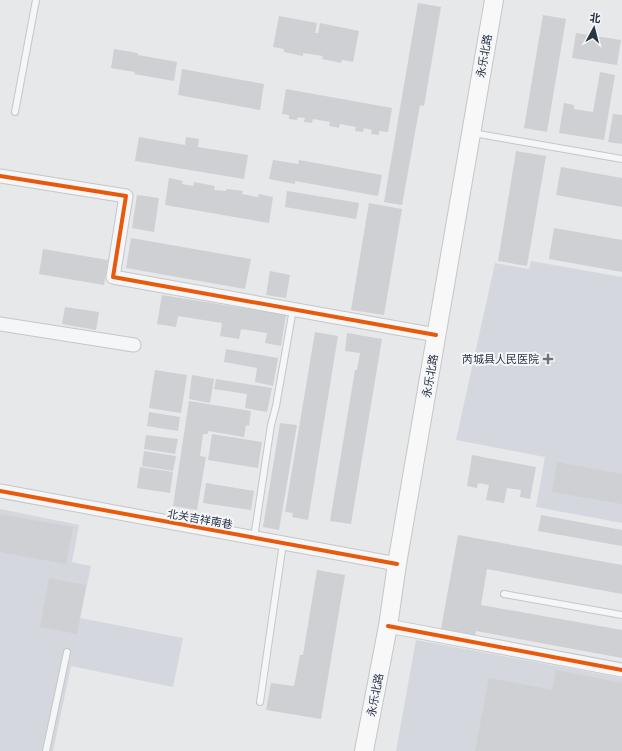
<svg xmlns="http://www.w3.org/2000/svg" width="622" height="751" viewBox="0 0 622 751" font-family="Barlow,'Noto Sans SC',sans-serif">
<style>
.built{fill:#d4d7dd}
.building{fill:#ced0d3}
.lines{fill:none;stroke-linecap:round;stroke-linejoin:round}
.service-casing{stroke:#c4c6c8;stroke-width:8}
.minor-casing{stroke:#c4c6c8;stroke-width:15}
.secondary-casing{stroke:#c4c6c8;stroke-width:20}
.service{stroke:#f5f6f7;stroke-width:6}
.minor{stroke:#f5f6f7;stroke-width:13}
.secondary{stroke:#f8f8f8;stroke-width:18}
.cycleway-casing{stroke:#f4f6f9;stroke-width:6}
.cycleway{stroke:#e8590c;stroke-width:4}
.poi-dot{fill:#6c737f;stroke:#f4f6f9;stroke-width:1.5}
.labels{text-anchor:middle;stroke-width:4;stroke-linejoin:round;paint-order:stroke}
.street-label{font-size:11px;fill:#2b3445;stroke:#f4f6f9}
.poi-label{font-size:11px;fill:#2b3445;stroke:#f4f6f9;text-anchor:end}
</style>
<rect width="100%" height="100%" fill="#e6e8ea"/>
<!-- built -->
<path class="built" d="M531,261L622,277V523L536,507L545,457L456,440L495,263L529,269Z
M0,509L79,525L72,562L91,566L80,618L183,638L173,687L71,666L53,751H0Z
M416,640L622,678V751H396Z"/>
<!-- building -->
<path class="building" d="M418,3L441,7L424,106L420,105L402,205L384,202Z
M543,15L566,19L547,132L524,128Z
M279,16L317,23L315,33H318L320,23L359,31L353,62L342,60L341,63L322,59L323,56L303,53V56L284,52V49L273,47Z
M576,33L621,40L617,65L572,58Z
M114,49L138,53V55L177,62L174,81L134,74L135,72L111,68Z
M182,69L264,84L260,110L178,95Z
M600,72L615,75L604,140L559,133L564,103L574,105V109L593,112Z
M286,89L392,108L388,132L379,131V135L371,134L372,130L364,128L363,132L355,131L356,127L340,124L339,128L329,126L330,122L313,119L312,123L304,122L305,118L298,117L297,120L289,119V115L282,114Z
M613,114L622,115V144L608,142Z
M139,137L185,145L186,137L199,139L198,147L248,155L244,179L135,161Z
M516,151L546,156L527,266L498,261Z
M273,160L298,164L299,160L382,175L378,196L295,181V184L269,179Z
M561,167L622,178V207L556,195Z
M169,178L183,181L182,184L193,186L194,182L215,186L214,190L226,191V189L243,191L242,194L258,197L259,194L273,197L269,223L165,205Z
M287,191L359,203L356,219L285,207Z
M137,195L159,198L154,232L132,228Z
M369,203L402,209L384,315L351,310Z
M554,228L622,240V272L549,259Z
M131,238L251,259L245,289L126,268Z
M43,249L108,260L104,285L39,274Z
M270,271L290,275L286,298L266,295Z
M162,295L286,315L281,346L265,343L267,333L241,329L239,339L220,336L222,323L178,316L176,327L157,324Z
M65,307L99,312L96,330L62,324Z
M315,332L338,336L308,520L292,517L293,513L285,512Z
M347,333L382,339L351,524L330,521L355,370H357L360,353L345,351Z
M226,349L278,358L273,386L255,382L257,368L224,362Z
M155,370L187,375L181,413L149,408Z
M192,375L214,379L210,403L189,399Z
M216,379L272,388L267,412L245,408L247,394L214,389Z
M189,401L251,411L249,426L246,425L244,437L208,431V434H203L200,456L206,457L197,510L173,506Z
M149,412L180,417L178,431L147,426Z
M280,423L297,425L279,530L263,527Z
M212,434L262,442L258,468L208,460Z
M146,435L178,439L175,454L144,449Z
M144,451L176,456L173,471L142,466Z
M472,455L536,467L530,499L520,497L521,490L507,488L504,503L486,500L489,485L478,483L477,488L467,486Z
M557,462L622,474V504L552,492Z
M140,467L173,472L170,493L137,488Z
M206,483L254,491L251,510L203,503Z
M0,514L73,527L66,564L0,552Z
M541,515L622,530V546L538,531Z
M458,535L622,565V594L487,569L481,605L622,630V658L476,631L475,636L441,629Z
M317,570L345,575L321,719L266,710L271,683L294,686L300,655H303Z
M49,578L86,585L77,634L40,627Z
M556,670L622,683V751H475L489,678L552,690Z"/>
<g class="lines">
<!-- service casing -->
<g class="service-casing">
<path id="service" d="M15,112L36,0
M473,133L622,159
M254,538L271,425L276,406L293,309
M504,594L622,615
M260,702L283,543
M46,751L67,652"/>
</g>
<!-- minor casing -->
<g class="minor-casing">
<path id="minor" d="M0,176L126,196L113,277L436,335
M0,324L134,345
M0,491L397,564
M388,626L622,670"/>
</g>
<!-- secondary casing -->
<g class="secondary-casing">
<path id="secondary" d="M364,751L388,626L397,564L494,0"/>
</g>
<!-- service -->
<use href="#service" class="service"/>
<!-- minor -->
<use href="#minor" class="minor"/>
<!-- secondary -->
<use href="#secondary" class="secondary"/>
<!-- cycleway casing -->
<g class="cycleway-casing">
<path id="cycleway" d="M0,176L126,196L113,277L436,335
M0,491L397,564
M388,626L622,670"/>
</g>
<!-- cycleway -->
<use href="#cycleway" class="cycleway"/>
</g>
<!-- markers -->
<path class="poi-dot" d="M546 353h4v4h4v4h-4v4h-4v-4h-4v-4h4z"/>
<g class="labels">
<!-- street labels -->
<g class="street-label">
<text transform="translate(484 56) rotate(-80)" y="4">永乐北路</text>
<text transform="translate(430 376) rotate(-80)" y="4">永乐北路</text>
<text transform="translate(200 519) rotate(10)" y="4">北关吉祥南巷</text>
<text transform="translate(375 695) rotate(-79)" y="4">永乐北路</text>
</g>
<!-- poi labels -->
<g class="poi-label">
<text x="539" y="363">芮城县人民医院</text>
</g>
</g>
<!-- north arrow -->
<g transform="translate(594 28) rotate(7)" stroke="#f4f6f9" stroke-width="3" paint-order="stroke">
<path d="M0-3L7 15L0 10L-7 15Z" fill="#2b3445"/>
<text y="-6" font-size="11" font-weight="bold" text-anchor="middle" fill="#2b3445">北</text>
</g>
</svg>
